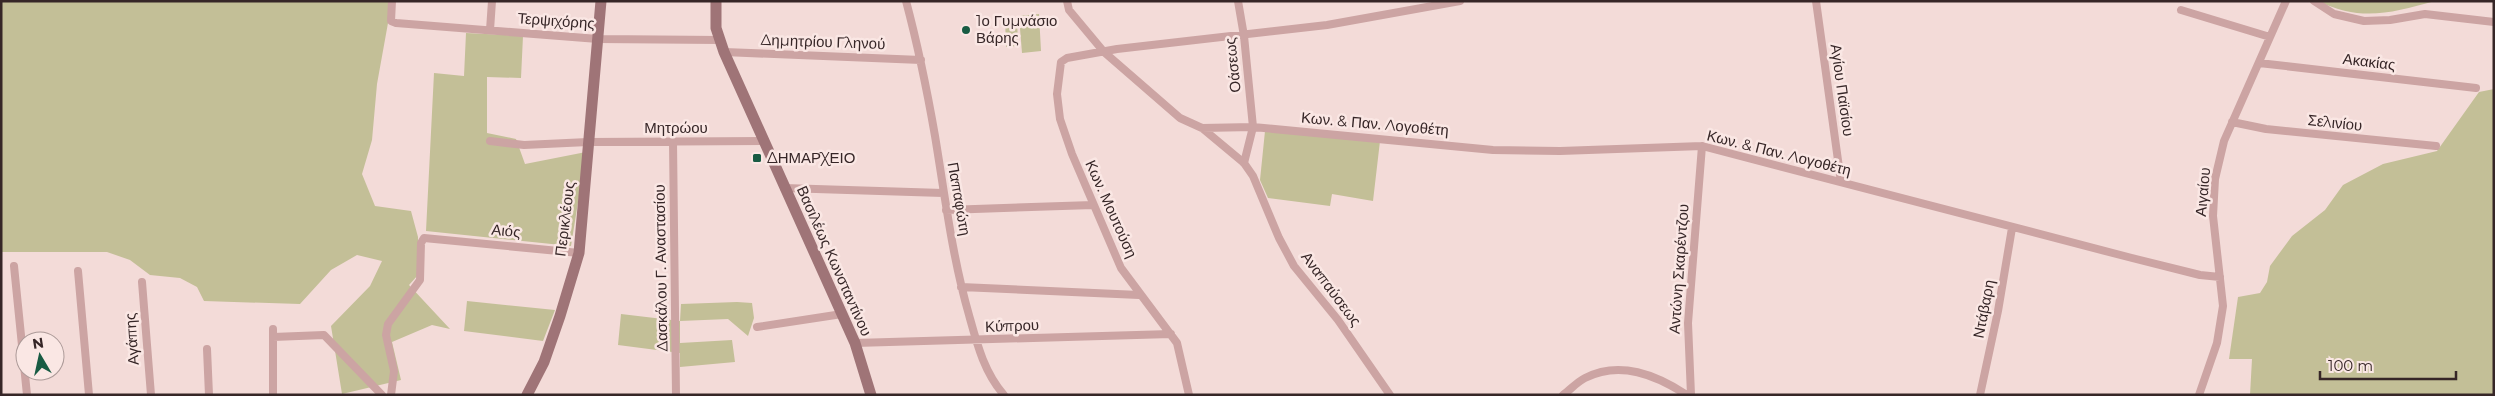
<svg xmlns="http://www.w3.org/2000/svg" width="2495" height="396" viewBox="0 0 2495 396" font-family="Montserrat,sans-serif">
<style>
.green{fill:#c3bf97}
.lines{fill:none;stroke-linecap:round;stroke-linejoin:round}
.street{stroke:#cca4a3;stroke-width:8}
.secondary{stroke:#9f7477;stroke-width:11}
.poi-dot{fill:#185b43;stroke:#fae7e4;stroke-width:2}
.labels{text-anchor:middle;stroke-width:5;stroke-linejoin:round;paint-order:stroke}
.street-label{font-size:15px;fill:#362627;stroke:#fae7e4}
.poi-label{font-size:15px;fill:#362627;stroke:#fae7e4;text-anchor:start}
</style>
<rect width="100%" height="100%" fill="#f3dbd8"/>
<!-- green -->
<path class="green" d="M1,1H389L388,23L377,84L372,140L362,174L375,206L411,211L418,237V275L409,285L450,329L432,325L392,342L401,380L342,394L331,326L370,286L382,261L357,255L331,270L300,304L204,301L197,287L180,278L150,275L130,260L107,252H1Z
M2318,1H2435C2391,13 2361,22 2318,1Z
M1039,14L1041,51L1022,53L1019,16Z
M1005,18H1017L1018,46L1006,47Z
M466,33L523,36L521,78L487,77V133L516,139L525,164L586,152L571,246L426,231L434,73L464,76Z
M2494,89V395H2250L2252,359H2229L2238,297L2260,293L2267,282L2270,266L2292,236L2325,210L2343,185L2383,164L2437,151L2479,92Z
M1265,131L1380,141L1373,201L1332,194L1330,206L1268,198L1260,180Z
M467,301L555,310L543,341L464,331Z
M737,302L752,303L754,318L748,336L728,319L680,321V343L732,340L735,362L680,367V353L618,345L621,314L680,321L681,304Z"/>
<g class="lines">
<!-- street -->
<path class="street" d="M392,1L391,21L396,23L598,39L719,40
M906,1C918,46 927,90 935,136C945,196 952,256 969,315C977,344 984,372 1004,395
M1067,1L1069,10L1104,52L1180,118L1202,128L1244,163L1253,176L1279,238L1294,266L1338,320L1390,395
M1238,1L1244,36L1253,127L1244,163
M1816,1L1841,182
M2314,1L2334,14L2364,21L2390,20L2425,14L2494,22
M2181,10L2270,37
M490,30L492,1
M724,52L921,60
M2259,63L2476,88
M2232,122L2266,129L2436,146
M1202,128L1253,127L1493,150L1560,151L1702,146L2132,258L2200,275L2220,277
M490,141L524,145L588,142L763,141
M673,142L676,395
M784,188L943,193
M946,210L1093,205
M14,266L27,395
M78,271L89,395
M142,282L151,395
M961,287L1139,295
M757,327L842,314
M273,329V395
M273,337L324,335L382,395
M855,343L1171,334
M207,349L209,395
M391,395L394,371L386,335L388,324L420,280L421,243L424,238L579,253
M1189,395L1177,343L1121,268L1072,154L1060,119L1057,94L1061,62L1067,58L1117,49L1327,25L1460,1
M1563,395C1570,390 1577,382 1585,378C1620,360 1656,375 1687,395
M1691,395L1688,323L1702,146
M1980,395L1998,311L2012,228
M2199,395L2217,343L2223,306L2213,216L2215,179L2224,141L2286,1"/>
<!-- secondary -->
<path class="secondary" d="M716,1V28L724,52L855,343L871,395
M527,395L544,362L560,316L579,253L601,1"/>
</g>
<!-- markers -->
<g class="poi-dot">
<circle cx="966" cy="30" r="5"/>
<rect x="752" y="153" width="10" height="10" rx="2.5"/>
</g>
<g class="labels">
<!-- street labels -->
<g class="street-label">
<text transform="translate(556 21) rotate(4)" y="5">Τερψιχόρης</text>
<text transform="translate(823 42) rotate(2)" y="5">Δημητρίου Γληνού</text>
<text transform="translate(2369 62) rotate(7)" y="5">Ακακίας</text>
<text transform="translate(1233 65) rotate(-96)" y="5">Οάσεως</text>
<text transform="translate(1842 90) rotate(82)" y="5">Αγίου Παϊσίου</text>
<text transform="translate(2335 123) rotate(6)" y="5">Σελινίου</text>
<text transform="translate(1375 124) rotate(5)" y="5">Κων. &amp; Παν. Λογοθέτη</text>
<text x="676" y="133">Μητρώου</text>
<text transform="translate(1779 153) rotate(14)" y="5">Κων. &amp; Παν. Λογοθέτη</text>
<text transform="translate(2203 192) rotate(-85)" y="5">Αιγαίου</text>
<text transform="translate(959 199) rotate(80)" y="5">Παπαφώτη</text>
<text transform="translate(1111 209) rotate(66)" y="5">Κων. Μουτούση</text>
<text transform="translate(565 219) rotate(-83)" y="5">Περικλέους</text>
<text transform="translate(506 231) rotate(6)" y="5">Αιός</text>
<text transform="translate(834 261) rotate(66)" y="5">Βασιλέως Κωνσταντίνου</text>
<text transform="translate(661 268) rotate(-91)" y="5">Δασκάλου Γ. Αναστασίου</text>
<text transform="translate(1679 269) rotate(-86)" y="5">Αντώνη Σκαρέντζου</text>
<text transform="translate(1331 289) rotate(53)" y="5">Αναπαύσεως</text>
<text transform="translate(1984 309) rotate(-79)" y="5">Ντάβαρη</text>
<text transform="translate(1012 326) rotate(-2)" y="5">Κύπρου</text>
<text transform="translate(132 339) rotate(-94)" y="5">Αγάπης</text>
</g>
<!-- poi labels -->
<g class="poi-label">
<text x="976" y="26">1ο Γυμνάσιο<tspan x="976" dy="17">Βάρης</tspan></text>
<text x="767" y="163">ΔΗΜΑΡΧΕΙΟ</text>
</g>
</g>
<!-- border -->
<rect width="2495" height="396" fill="none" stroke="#362627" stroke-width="5"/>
<!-- north arrow -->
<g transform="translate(40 356) rotate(351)"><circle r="24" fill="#fae7e4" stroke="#ac9a98"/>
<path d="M0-4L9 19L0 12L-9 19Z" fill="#185b43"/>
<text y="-8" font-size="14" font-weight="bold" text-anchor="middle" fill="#362627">N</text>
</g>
<!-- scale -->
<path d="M2320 371v8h136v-8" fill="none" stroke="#362627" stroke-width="2.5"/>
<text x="2328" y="371" font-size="15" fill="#362627" stroke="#fae7e4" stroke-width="4" paint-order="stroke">100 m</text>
</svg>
